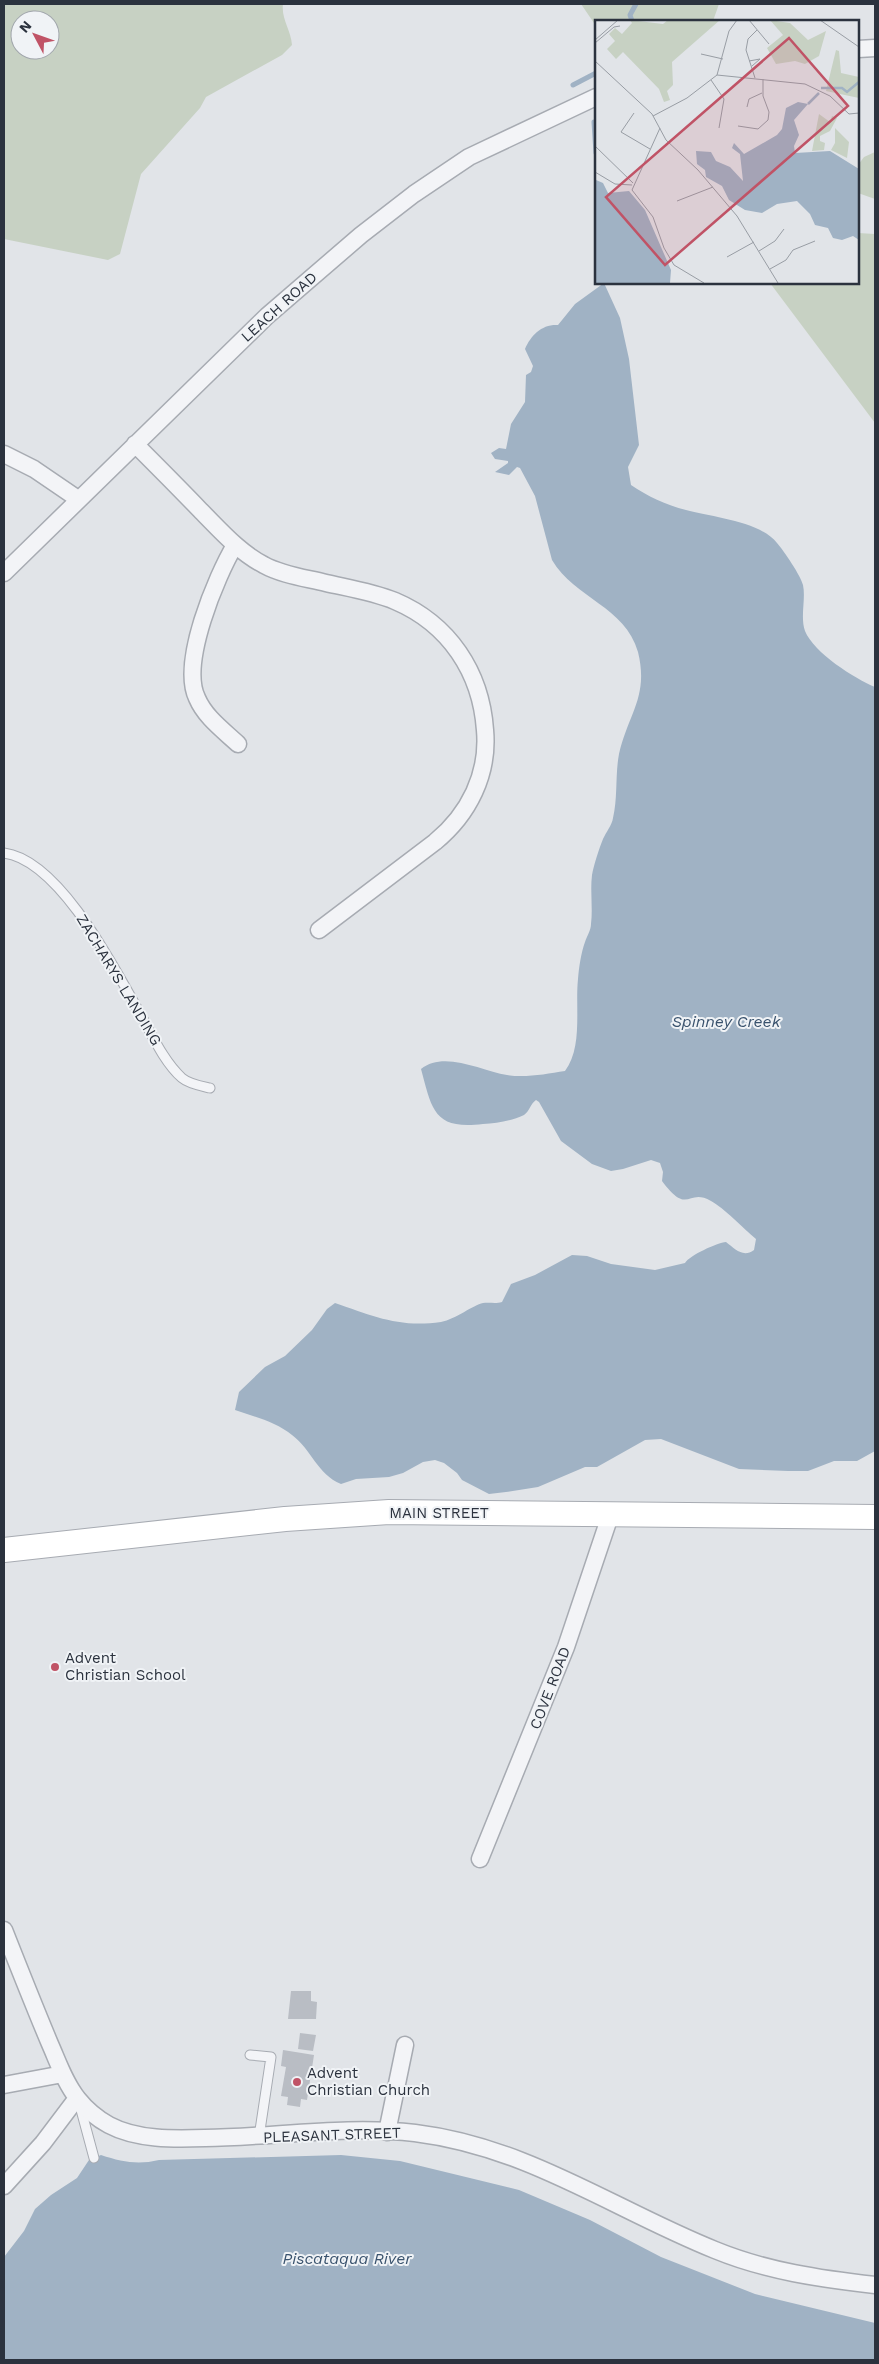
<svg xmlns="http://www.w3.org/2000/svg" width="879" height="2364" viewBox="0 0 879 2364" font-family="'Work Sans',sans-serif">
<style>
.green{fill:#c7d1c3;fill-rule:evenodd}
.water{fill:#a0b2c4}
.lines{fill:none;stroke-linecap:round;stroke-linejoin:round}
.stream{stroke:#a0b2c4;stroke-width:5}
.building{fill:#b9bdc4}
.lane-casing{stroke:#a7abb2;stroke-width:11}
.street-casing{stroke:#a7abb2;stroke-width:19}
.secondary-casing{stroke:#a7abb2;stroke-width:26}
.lane{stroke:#f3f4f7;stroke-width:9}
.street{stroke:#f3f4f7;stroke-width:16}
.secondary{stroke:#fff;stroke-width:24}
.poi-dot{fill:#c05366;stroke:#f0f3f6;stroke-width:2}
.labels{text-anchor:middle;stroke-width:4;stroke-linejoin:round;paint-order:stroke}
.street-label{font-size:15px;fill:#2b323e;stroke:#f0f3f6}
.poi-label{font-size:15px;fill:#2b323e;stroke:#f0f3f6;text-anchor:start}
.water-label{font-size:16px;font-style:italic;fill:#39526d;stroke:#f0f3f6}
.inset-river{fill:none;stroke:#a0b2c4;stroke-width:2.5}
.inset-road{fill:none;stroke:#989da4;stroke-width:1}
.view{fill:#c05366;fill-opacity:0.15;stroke:#c05366;stroke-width:2.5}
.inset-edge{fill:none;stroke:#2b323e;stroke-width:2.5}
</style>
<rect width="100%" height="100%" fill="#e1e4e8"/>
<!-- green -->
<path class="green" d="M4,4H283C281,19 291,30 292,45L282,55L206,97L200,108L141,174L120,254L108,260L4,239ZM20,20H50V50H20Z
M581,4H719L713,21H596V26Z
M875,152V199L858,193V165L864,157Z
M858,233L875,234V423L770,283L858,282Z"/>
<!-- water -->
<path class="water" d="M604,283L620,318L629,359L639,445L628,467L631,485C647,496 666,505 686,510C711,517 760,521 777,543C784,551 801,576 803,585C806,599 800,617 805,631C814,653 854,678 875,687V1451L857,1461H834L808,1471H788L739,1469L661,1439L645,1440L597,1467H585L538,1487L506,1492L489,1494L462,1480L457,1473L444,1463L435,1460L423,1462L403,1473L389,1477L356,1479L341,1484C317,1474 312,1450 292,1435C276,1422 255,1417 235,1410L239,1392L265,1367L285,1356L312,1330L327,1309L335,1303C373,1316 399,1328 441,1322C456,1319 473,1305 483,1303C490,1302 495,1304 502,1302L511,1284L535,1275L572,1255L587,1256L611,1264L655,1270L685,1263C690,1255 717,1243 726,1242C735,1249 743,1258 754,1250L756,1239C743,1228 724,1208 711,1201C687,1187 689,1217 662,1181L663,1172L660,1163L651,1160L623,1169L611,1171L592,1164L561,1141L539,1102L536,1100C530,1104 530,1111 524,1115C511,1121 497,1123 483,1124C434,1130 432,1110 421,1069C444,1050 482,1071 507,1075C525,1078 546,1074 565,1071C583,1047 575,1008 578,979C579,967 581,953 585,942C587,936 591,930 591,924C593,908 590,891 592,875C594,864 599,849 603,839C606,832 612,825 613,818C618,797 615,775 619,754C628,714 649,697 638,652C625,606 575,599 552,560L535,496L520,468L517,467L509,475L495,472L508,463V461L495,459L491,453L499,448L506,449L511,424L525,402L526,375L531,372L533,366L525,349C531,335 542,324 558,325L575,304Z
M101,2155C122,2162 138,2165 159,2160L341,2155L400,2161L519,2190L590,2220L661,2257L755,2294L875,2323V2360H4V2257L24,2231L35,2209L51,2195L77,2178L89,2160Z"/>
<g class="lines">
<!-- stream -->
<path class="stream" d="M632,21L630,15L636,4
M573,85L596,73
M594,122L596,153"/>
</g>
<!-- building -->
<path class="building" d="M291,1991H311V2001L317,2002L316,2019H288Z
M300,2033L316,2035L313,2051L298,2049Z
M283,2050L314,2055L307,2100L301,2099L300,2107L287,2105L288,2097L281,2096L286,2067L281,2066Z"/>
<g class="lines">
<!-- lane casing -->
<g class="lane-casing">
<path id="lane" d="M4,853C60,860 116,971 142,1017C153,1037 165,1063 182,1078C189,1084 201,1086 210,1088
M250,2055L271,2057L259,2137
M80,2106L94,2158"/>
</g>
<!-- street casing -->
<g class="street-casing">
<path id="street" d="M858,49L875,48
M135,444C157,466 179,488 201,511C221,531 239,552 264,565C282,575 306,578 326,583C348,588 373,592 395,601C449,624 481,672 485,730C489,774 469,814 435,842L319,930
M4,454L34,469L78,499
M235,545C216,577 180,663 197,698C205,717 223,730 238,744
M4,573L267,316L361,235L414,194L469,157L596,97
M480,1859L566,1647L611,1513
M4,1930C19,1968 34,2006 50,2044C58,2062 65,2083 78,2099C86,2109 98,2119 109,2125C137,2140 174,2139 205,2138C275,2137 346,2125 415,2133C528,2147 613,2209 715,2250C766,2271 821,2279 875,2285
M4,2085L63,2074
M387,2132L405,2045
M4,2186L43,2143L77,2098"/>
</g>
<!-- secondary casing -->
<g class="secondary-casing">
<path id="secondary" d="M4,1550L285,1519L389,1512L875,1517"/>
</g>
<!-- lane -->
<use href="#lane" class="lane"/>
<!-- street -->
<use href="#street" class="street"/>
<!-- secondary -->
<use href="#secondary" class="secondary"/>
</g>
<!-- markers -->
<g class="poi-dot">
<circle cx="55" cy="1667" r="5"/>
<circle cx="297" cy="2082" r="5"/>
</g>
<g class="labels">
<!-- street labels -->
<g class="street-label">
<text transform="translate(279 307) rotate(-42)" y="5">LEACH ROAD</text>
<text transform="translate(119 980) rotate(59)" y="5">ZACHARYS LANDING</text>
<text x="439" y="1518">MAIN STREET</text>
<text transform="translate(550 1688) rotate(-69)" y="5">COVE ROAD</text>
<text transform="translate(332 2135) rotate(-2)" y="5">PLEASANT STREET</text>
</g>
<!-- poi labels -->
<g class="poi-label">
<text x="65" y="1663">Advent<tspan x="65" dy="17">Christian School</tspan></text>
<text x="307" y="2078">Advent<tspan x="307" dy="17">Christian Church</tspan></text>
</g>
<!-- water labels -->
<g class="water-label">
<text x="726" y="1027">Spinney Creek</text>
<text x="347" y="2264">Piscataqua River</text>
</g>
</g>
<!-- overview -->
<g transform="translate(595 20)">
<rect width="264" height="264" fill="#e1e4e8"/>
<path d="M35,0L68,4L73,0H125L77,42L78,65L72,71L75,80L69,82L64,69L28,32L21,39L12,29L20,21L14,14L20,8L27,14L37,3ZM175,0L195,3L213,20L231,11L224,36L210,44L200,41L181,44L172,28L188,15ZM241,30L244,31L246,53L264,57V78L231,71ZM224,94L235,102L237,96L242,98L235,111L225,116V121L230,123L229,130L217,131ZM240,108L254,122L252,138L236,130L240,123Z" fill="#c7d1c3"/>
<path d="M203,82L213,84L199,100L204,115L199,126L200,133L235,131L264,149V220L258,216L247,220L238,218L233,208L220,205L215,194L202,181L182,184L167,193L150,190L134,180L127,166L111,157L110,150L102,144L101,131L116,132L121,141L135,147L148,161L145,134L137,128L139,123L149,134L182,115L187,109L191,88ZM1,160L8,163L13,173L34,171L50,190L76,250L75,263H0Z" fill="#a0b2c4"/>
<path class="inset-river" d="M226,68H247L252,72L264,62M213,84L224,73"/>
<path class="inset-road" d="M154,0L174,24M225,0L264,27M0,20L23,0M0,23L19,7L25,6M106,34L128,39M0,41L57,94L71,120L103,150L142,196L183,263M154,41L165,39L157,46M122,55L210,64L235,76L254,94L264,93M160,58L151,30L153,19L162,10M116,60L129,79L124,108M152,87L154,79L167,73M39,93L26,112L55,129M58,96L92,78L122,55L134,11L142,0M143,106L163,109L173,100L174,92L168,76V59M65,108L37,170L58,197L69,228L79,245L109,263M0,126L38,163M0,152L20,164L37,165M82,181L118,167M164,231L180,221L189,209M132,237L159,222M175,249L191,240L198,230L220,221"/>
<path class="view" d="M194,18L253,86L70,245L11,177Z"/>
<rect width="264" height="264" class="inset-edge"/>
</g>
<!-- border -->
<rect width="879" height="2364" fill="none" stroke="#2b323e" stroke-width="10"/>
<!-- north arrow -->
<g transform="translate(35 35) rotate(311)"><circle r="24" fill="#f0f3f6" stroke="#a1a6ac"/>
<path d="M0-4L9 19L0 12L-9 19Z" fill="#c05366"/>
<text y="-8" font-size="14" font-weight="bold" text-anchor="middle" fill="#2b323e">N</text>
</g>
</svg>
